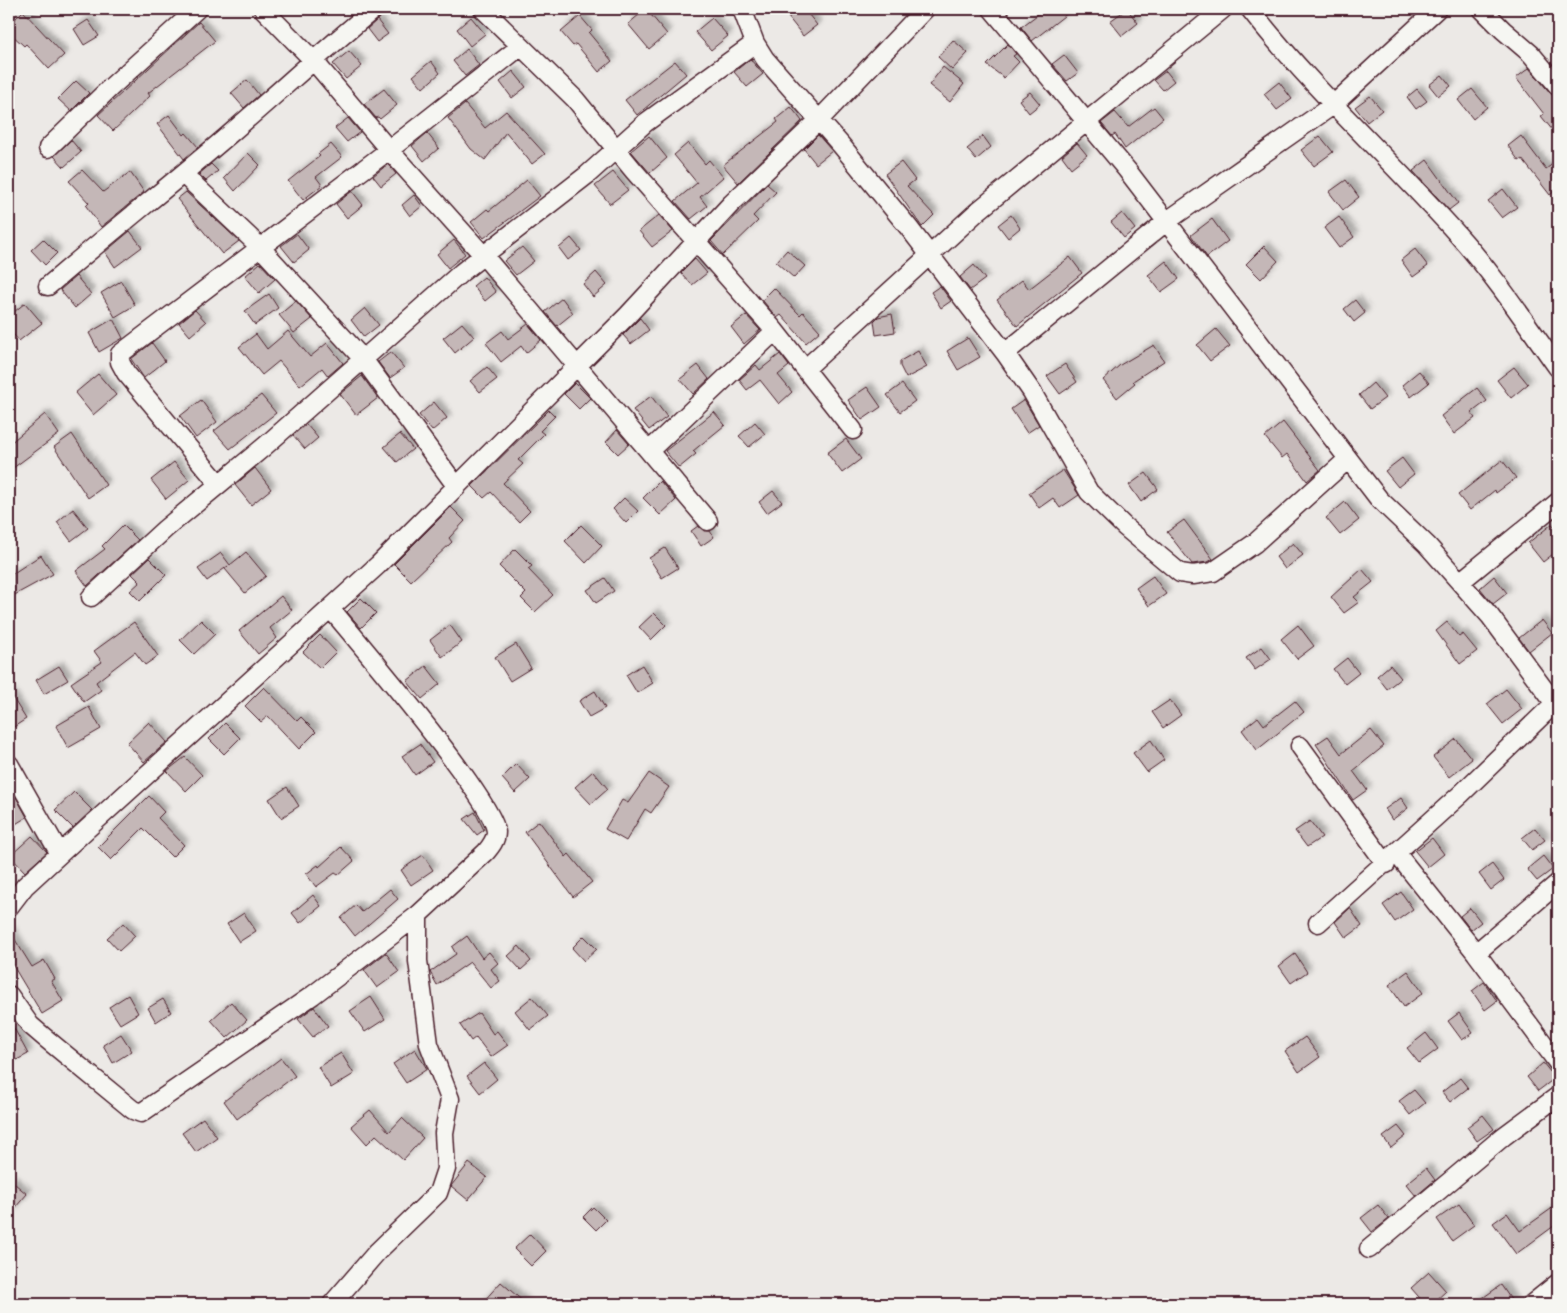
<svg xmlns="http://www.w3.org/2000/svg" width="1567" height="1313" viewBox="0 0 1567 1313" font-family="Kalam,sans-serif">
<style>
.building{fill:#c4b7b7;stroke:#4a1f2b;filter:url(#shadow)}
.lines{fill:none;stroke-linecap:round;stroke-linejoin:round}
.minor-casing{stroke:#4a1f2b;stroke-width:21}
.minor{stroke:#f6f6f2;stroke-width:18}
</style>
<defs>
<filter id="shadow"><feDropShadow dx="4.5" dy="-4.5" stdDeviation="2.5" flood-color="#0004"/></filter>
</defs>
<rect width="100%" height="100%" fill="#ece9e6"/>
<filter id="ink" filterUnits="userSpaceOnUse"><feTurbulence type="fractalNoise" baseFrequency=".02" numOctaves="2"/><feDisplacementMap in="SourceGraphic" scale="10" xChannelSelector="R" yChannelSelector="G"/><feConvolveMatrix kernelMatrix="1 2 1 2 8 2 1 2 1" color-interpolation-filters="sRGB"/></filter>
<g filter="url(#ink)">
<!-- building -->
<path class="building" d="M646,9L667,34L649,49L628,24Z
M799,9H804L817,25L803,36L788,17Z
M1045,9H1073L1032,41L1021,27Z
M1127,9L1138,23L1122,36L1110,21Z
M23,11L64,55L49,69L26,44L24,46L9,32V25Z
M580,16L592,30L589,33L612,61L599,72L576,44L573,46L561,32Z
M471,17L485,34L470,46L457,29Z
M712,18L728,36L711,50L695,32Z
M88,20L99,36L84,45L74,29Z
M377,20L388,34L377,42L367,29Z
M199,22L215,41L148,93L150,96L113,131L98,115Z
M953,40L968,53L952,70L938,57Z
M1008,44L1016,54L1013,56L1019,62L1004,78L987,65Z
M467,49L479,65L465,76L453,61Z
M349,51L362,66L346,79L333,64Z
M1064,55L1078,73L1067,81L1052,64Z
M750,59L763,74L747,87L734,72Z
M431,61L440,73L423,88L413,76Z
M675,61L686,74L637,115L625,100Z
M943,67L964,84L950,102L929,85Z
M1529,68L1558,102V137L1541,116L1544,114L1516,78Z
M513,71L526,87L512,98L500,82Z
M1166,71L1174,81L1163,90L1154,80Z
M1442,75L1451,86L1438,96L1429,85Z
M247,80L259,95L244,108L231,93Z
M76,81L89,93L71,111L58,99Z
M1279,82L1292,99L1277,110L1264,94Z
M384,89L397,105L380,119L378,117L376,118L364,104Z
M1417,89L1427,101L1416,109L1407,97Z
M1472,89L1487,107L1473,119L1458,100Z
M1030,92L1040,104L1029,113L1019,100Z
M1370,96L1382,110L1367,122L1355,107Z
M465,104L485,128L506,111L545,154L532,164L506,132L485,160L471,149L448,118Z
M791,107L802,121L738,183L723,165L778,122L776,119Z
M1154,107L1163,118L1125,149L1115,134L1112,136L1101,123L1115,112L1128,127Z
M169,115L184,135L186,133L198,147L184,159L157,124Z
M348,118L360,132L347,142L335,128Z
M427,133L439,148L424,161L412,146Z
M818,135L832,151L816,164L804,149Z
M649,136L667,158L650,173L631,151Z
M983,136L991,147L976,160L967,149Z
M1320,136L1333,152L1314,166L1301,150Z
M1521,136L1546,169L1558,160V188L1550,195L1522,159L1519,161L1508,146Z
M71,140L81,152L64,167L54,156Z
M688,143L705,164L709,160L723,177L700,197L707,206L691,219L675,201L697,183L674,155Z
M1077,143L1087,155L1071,168L1062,156Z
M331,144L342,157L316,177L322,185L303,200L288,181L320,156L318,154Z
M248,153L260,165L235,191L224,178Z
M1427,160L1458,203L1449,210L1413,171Z
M901,162L915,180L907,186L934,215L922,227L885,174Z
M211,164L218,171L206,181L199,174Z
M388,164L396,174L381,186L373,176Z
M82,170L103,192L130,172L144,192L101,227L86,206L89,203L69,181Z
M613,172L628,190L610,204L595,186Z
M527,180L540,196L484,238L471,222L487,209L489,211Z
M1346,180L1359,197L1343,210L1329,192Z
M767,184L776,192L753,216L758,221L723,255L711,241Z
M1503,189L1517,207L1502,218L1488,201Z
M352,191L363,205L347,218L336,204Z
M186,192L239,241L222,254L177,199Z
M414,195L422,206L410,216L402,205Z
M1122,213L1135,229L1124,238L1111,222Z
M659,215L673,231L652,247L639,231Z
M1011,215L1020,228L1008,238L998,225Z
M1339,217L1354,237L1339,248L1324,228Z
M1212,219L1228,241L1207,257L1191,235Z
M130,231L142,247L115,267L105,252Z
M297,234L309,250L294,262L281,246Z
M571,238L581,250L568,260L559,248Z
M43,239L57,253L45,265L31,250Z
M454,240L465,254L448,268L437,254Z
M1264,246L1278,261L1261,279L1246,264Z
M522,247L534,261L516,275L504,261Z
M1415,249L1428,266L1413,277L1401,260Z
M787,250L805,266L794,278L776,262Z
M1070,257L1082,273L1017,326L997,300L1022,280L1029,289Z
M695,259L707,273L692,285L681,273Z
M1166,261L1179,279L1161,292L1148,275Z
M260,263L275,279L259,293L245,276Z
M974,265L985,279L970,290L960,277Z
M596,272L607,285L593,297L583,284Z
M76,276L91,294L75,308L60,290Z
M484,277L496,292L485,301L473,286Z
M121,281L135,305L115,317L101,293Z
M940,286L951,301L941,308L931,292Z
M774,288L800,315L803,312L820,331L806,343L781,315L777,318L763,301V299Z
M269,294L278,308L255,325L245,311Z
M562,298L573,313L557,326L545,312Z
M1355,300L1365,313L1354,322L1344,309Z
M296,301L312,319L294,333L279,315Z
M25,303L42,323L19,341L9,329V316Z
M365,308L379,325L364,337L351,320Z
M195,310L206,322L190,336L179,323Z
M892,314L895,332L876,335L874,321L878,317Z
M746,315L760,330L744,344L731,327Z
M640,318L649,330L631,344L623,335Z
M113,319L123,338L99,352L89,333Z
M462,323L474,337L455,353L443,338Z
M528,324L541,340L526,353L521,346L501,362L486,343L502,331L508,339Z
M1216,329L1230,346L1210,361L1197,345Z
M288,331L310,357L327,343L343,363L328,376L322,368L300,386L279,361L262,375L239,347L256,334L267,349Z
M968,338L980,357L958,370L947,351Z
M152,343L165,361L144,378L131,359Z
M1154,345L1164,361L1133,381L1135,383L1117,398L1103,380L1120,365Z
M918,351L927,367L906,378L900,366V361Z
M391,352L404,368L390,378L378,362Z
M780,354L789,366L778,375L792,392L779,404L760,380L747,390L739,380L756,365L760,370Z
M1065,364L1077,382L1060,394L1047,376Z
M698,365L709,379L693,394L680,379Z
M487,367L497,379L480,392L470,381Z
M1514,367L1528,384L1511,398L1497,380Z
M1419,371L1429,383L1411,397L1402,385Z
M98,374L116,395L93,415L75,393Z
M362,376L378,398L356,415L340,394Z
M575,383L590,398L579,409L564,394Z
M1373,383L1385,398L1370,409L1359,395Z
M902,384L915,401L900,412L887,395Z
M867,387L881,407L862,420L848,400Z
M1477,388L1487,401L1471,413L1475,418L1454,434L1441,416Z
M261,395L276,413L230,449L214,431Z
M651,396L667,417L649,430L633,410Z
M201,400L217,422L196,438L180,416Z
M1024,400L1039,425L1027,433L1011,409Z
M434,402L447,418L432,431L419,415Z
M549,410L555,416L540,431L544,434L518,460L523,464L503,483L530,511L519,522L491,492L484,498L472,486Z
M714,412L725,425L693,451L696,454L679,468L665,451Z
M45,414L59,434L9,471V444Z
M755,422L765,434L749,447L739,436Z
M1283,422L1320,470L1307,481L1287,454L1282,458L1265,437Z
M306,424L318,438L305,449L293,435Z
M617,430L629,444L618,454L606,442Z
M72,434L106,485L88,498L54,447Z
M400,434L413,449L397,462L384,447Z
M846,439L861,459L842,473L827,453Z
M1402,458L1414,474L1398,487L1385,471Z
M1502,460L1516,478L1496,493L1495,490L1470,510L1458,495Z
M174,462L189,480L166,499L151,480Z
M255,468L271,489L251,505L235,485Z
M1063,470L1079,495L1060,508L1053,498L1039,508L1029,493Z
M1146,473L1158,489L1141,502L1129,485Z
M660,481L676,500L660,515L643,498Z
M773,491L782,502L767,513L759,502Z
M624,498L638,511L626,523L613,509Z
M1345,502L1359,520L1340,535L1326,518Z
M451,507L465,521L449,538L452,542L411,581L394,564Z
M73,509L88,528L71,541L57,522Z
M1184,520L1213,559L1208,562L1192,564L1167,532Z
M1552,524L1558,532V550L1543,562L1528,543Z
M123,525L138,540L87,586L76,571L105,549L102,546Z
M581,525L602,546L586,563L565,541Z
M698,526L704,531H710L714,537L701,546L691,531Z
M1293,543L1303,555L1285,569L1276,557Z
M665,548L678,568L662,578L649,558Z
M515,549L532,566L528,569L553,595L535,612L521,598L526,593L499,566Z
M246,552L266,576L245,593L225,569L228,566L207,581L198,569L221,553L230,565Z
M41,555L53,574L9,598V576Z
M149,558L166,575L140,601L130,591L140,582L132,574Z
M1362,569L1373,582L1354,597L1359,602L1344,613L1331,597Z
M1153,576L1166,594L1149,606L1136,588Z
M1494,576L1507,593L1493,604L1480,588Z
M605,578L614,591L596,603L587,590Z
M281,596L292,610L270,628L277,638L258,654L239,631Z
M361,598L376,613L361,628L347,612Z
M654,613L666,625L651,640L639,627Z
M201,620L215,634L194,654L180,640Z
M1542,620L1552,633L1529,651L1519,638Z
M134,622L158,656L145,665L135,652L96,682L101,690L84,702L71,683L102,662L94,651Z
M1447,622L1459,637L1463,634L1477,651L1460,664L1436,631Z
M450,625L462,642L442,657L430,640Z
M1298,625L1314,646L1297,659L1281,639Z
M320,635L336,652L320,668L303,652Z
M516,644L531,668L510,681L495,657Z
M1262,647L1271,659L1255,670L1246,658Z
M1347,658L1359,673L1345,684L1333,669Z
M642,665L653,683L637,693L626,675Z
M1390,665L1401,678L1387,689L1377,676Z
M59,666L68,680L44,694L36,680Z
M426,666L440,684L422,699L407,681Z
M264,687L297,721L301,717L316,732L299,749L268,716L261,722L245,706Z
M1506,689L1522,709L1503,724L1487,704Z
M595,691L605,708L589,717L579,701Z
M9,692L26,719L9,730Z
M1170,700L1181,715L1163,728L1152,712Z
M1295,701L1304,712L1257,750L1242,730L1258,717L1264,725Z
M89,707L101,729L68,748L56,726Z
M149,722L167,742L144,762L127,743Z
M225,723L240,738L224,754L209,739Z
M1371,730L1384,746L1353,771L1367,790L1353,800L1316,744L1328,736L1341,754Z
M1456,739L1472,759L1449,777L1433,757Z
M1151,740L1164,760L1147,772L1133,753Z
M420,744L433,762L415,775L402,756Z
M185,757L202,775L186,791L167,771Z
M516,764L530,779L515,793L502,778Z
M593,771L608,789L591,804L575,787Z
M649,773L669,787L651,813L645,809L626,841L605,829L622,800L628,803Z
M287,787L299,806L281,818L269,799Z
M74,792L92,810L73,828L55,810Z
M149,796L164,812L158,818L184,845L172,857L143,828L111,860L98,847Z
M16,797L27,817L14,825L9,817V802Z
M1401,798L1408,808L1392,820L1385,809Z
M475,812L484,830L477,835L464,819Z
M539,821L566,857L569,854L592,882L573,897L525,832Z
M1310,821L1322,837L1307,847L1295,831Z
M1535,828L1545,840L1532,850L1522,838Z
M32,836L47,852L25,872L10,856Z
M1432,838L1444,854L1428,867L1415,851Z
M341,847L354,861L338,875L335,873L316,887L306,874L318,865L319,867Z
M423,855L433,870L411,885L401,870Z
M1543,856L1553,869L1537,881L1527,869Z
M1492,864L1504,880L1491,890L1479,874Z
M390,889L398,899L355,936L341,918L356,905L362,912Z
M1401,892L1413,909L1395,922L1383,905Z
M313,895L321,906L300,923L292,913Z
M1350,908L1362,926L1346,938L1335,922Z
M1470,908L1481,922L1471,930L1460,916Z
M244,913L256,931L239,942L227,924Z
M123,923L135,936L119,951L107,938Z
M9,930L32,967L44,960L55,979L51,981L63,1001L42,1014L9,959Z
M467,936L482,958L489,952L498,963L491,969L500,981L491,988L470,962L437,985L430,972L456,954L452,947Z
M584,936L597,949L584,961L572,948Z
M519,946L531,961L521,970L508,956Z
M386,953L399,972L377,988L364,970Z
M1295,954L1307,972L1291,983L1279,966Z
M1408,971L1423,993L1404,1007L1389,985Z
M1484,982L1497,1001L1485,1010L1472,991Z
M128,995L138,1013L120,1024L109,1007Z
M371,997L385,1019L365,1032L350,1011Z
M532,997L548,1016L530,1030L515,1011Z
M163,999L171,1012L156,1022L148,1008Z
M231,1002L247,1020L227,1038L211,1020Z
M314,1007L328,1026L313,1037L298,1019Z
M479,1013L493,1034L497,1031L508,1045L491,1057L476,1037L471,1041L460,1025Z
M1459,1013L1473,1033L1462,1040L1448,1021Z
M9,1019L28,1054L9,1064Z
M1426,1033L1438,1049L1419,1063L1407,1048Z
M121,1034L132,1051L113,1063L103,1045Z
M1305,1037L1320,1057L1299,1072L1285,1051Z
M415,1049L427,1069L406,1083L393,1064Z
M341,1053L354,1074L331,1088L318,1067Z
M281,1058L295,1076L237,1119L224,1101Z
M484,1063L497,1079L480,1093L467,1076Z
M1543,1063L1555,1078L1538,1091L1527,1077Z
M1460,1078L1468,1088L1450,1102L1442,1092Z
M1414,1090L1425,1103L1410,1115L1399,1101Z
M370,1110L389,1132L402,1118L423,1138L403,1160L376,1135L367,1144L351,1126Z
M1483,1115L1494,1129L1477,1141L1467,1127Z
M203,1118L217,1137L196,1152L182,1133Z
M1398,1126L1406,1136L1391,1148L1383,1137Z
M469,1163L487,1177L468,1200L451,1186Z
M1426,1168L1435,1180L1416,1196L1406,1184Z
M9,1179L27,1194L9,1215Z
M1459,1204L1474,1225L1452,1241L1437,1219Z
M1558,1204V1223L1516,1254L1493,1223L1507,1213L1520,1231Z
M1378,1205L1389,1219L1372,1232L1361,1218Z
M593,1207L606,1220L596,1230L583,1217Z
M530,1234L546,1251L531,1266L514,1249Z
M1429,1272L1446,1291L1432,1304H1425L1411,1288Z
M501,1282L526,1304H481Z
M1501,1285L1514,1304H1474Z"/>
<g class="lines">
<!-- minor casing -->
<g class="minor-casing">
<path id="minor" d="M263,9L313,60L389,150L484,256L708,521
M483,9L575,99L634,171L775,331L853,430
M742,9L755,43L765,59L841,145L909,228L1005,353L1032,392L1089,492L1125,527L1180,573L1193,575L1213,572L1255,543L1348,459
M992,9L1127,170L1379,499L1427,545L1490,616L1558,708
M1250,9C1313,90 1389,158 1458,235C1495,276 1526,323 1558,368
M1482,9L1503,30L1531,54L1558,86
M48,148L111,87L197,9
M183,174L260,247L363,359L457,487
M48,286C108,234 171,185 231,133C279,92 325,49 374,9
M1005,353L1167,221L1333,105L1437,9
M805,369L978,211L1223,9
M649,451L775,331
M219,484L126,373L120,362V354L389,150L521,46
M1460,582L1558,502
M91,597L165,529L265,446L462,272L587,175L645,123L755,43
M1300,746L1386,864
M9,764L60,854
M1397,854L1476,953L1558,1063
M9,907L25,886L87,829L378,565L628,315L731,204L819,120L925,9
M1318,923L1461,794L1558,700
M1476,953L1558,883
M9,995L30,1025L44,1037L133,1110L141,1113L313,995L418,915L486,852C491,846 496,840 496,832C495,802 358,642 331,609
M1369,1249L1504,1136L1558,1096
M332,1304L377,1252L438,1193L446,1169L444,1133L450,1099L429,1044L418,961V915
M1532,1304L1558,1283"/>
</g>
<!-- minor -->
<use href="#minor" class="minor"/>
</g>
</g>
<!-- margin -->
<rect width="1567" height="1313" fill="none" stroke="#f6f6f2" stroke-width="30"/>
<rect x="15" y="15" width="1537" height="1283" fill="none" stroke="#4a1f2b" stroke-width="2" filter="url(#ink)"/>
</svg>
